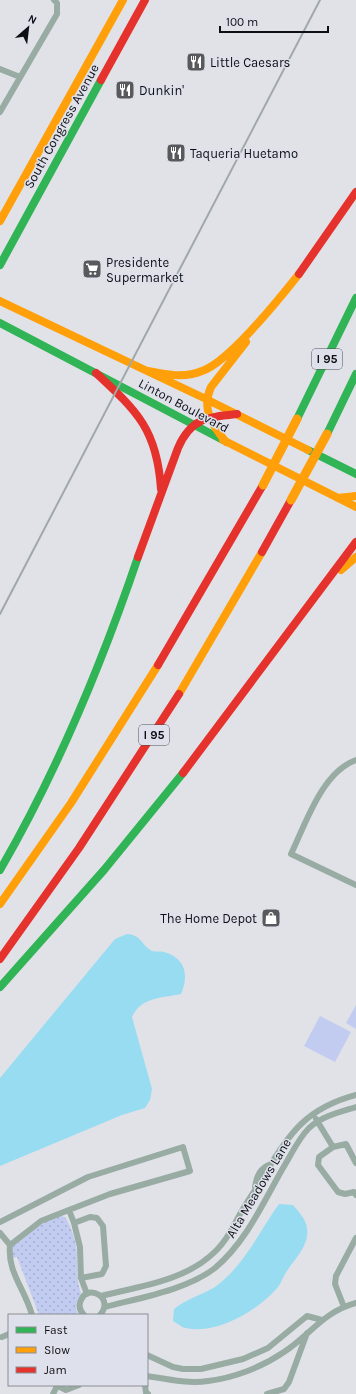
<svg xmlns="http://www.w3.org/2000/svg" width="356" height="1394" viewBox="0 0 356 1394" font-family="Karla,sans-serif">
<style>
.grass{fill:#c2ccf1}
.park{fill:url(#park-dots)}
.water{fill:#98dcf1}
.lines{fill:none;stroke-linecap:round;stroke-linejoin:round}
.street{stroke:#98aca3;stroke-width:6}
.fast{stroke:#30b455;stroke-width:8}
.slow{stroke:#ff9f0a;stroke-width:8}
.jam{stroke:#e5322d;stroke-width:8}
.rail{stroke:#a0a9a8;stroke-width:2}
.slow-bridge{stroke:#ff9f0a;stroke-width:9}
.labels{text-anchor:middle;stroke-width:3;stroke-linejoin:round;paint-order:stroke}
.shield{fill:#dee1eb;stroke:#4c4e53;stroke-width:1}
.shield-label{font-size:12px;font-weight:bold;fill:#0e0f12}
.poi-label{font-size:13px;fill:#0e0f12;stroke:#dee1eb;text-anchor:start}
.street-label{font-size:13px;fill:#0e0f12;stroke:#dee1eb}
</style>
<defs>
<pattern id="park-dots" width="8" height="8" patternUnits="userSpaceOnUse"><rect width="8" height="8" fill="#c2ccf1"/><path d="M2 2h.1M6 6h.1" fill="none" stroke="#a6aece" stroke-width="1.8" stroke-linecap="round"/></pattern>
</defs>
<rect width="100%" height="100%" fill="#e1e2e8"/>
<!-- grass -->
<path class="grass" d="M356,1005V1029L346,1023Z
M320,1016L351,1032L335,1062L304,1046Z"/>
<!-- park -->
<path class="park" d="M61,1216L65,1217C72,1228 77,1243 77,1256C78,1269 76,1280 81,1293C78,1302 73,1306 79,1315H39L17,1257L12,1258L13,1246C27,1232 42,1222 61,1216Z"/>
<!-- water -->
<path class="water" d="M127,934C142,935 141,945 152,951C156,952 161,951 164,952C186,958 189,976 181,994C162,998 141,997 132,1017L152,1089L150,1100L145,1108L122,1115L0,1166V1078L115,939Z
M279,1204L293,1205C298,1211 306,1219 307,1228C310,1244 295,1259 287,1271C283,1276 282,1282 278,1287C259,1310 217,1335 186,1328C182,1328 177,1323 173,1321L174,1309C186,1299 202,1295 215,1287C245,1265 258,1233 279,1204Z"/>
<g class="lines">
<!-- street -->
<path class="street" d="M0,69L20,77
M0,112L57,14V3L54,0
M356,760C322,772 306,823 291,854L356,885
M316,1119L333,1147
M356,1163L346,1144L333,1147L319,1157L318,1165L338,1192L345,1194L354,1192L356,1195
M255,1187C257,1175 260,1168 271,1164
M69,1210L74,1223L80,1247L81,1278L87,1294
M0,1222L88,1177L183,1147L190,1171L110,1194L56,1215L41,1221L10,1245C7,1272 25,1289 32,1315
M74,1223L90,1217L97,1218L103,1226L106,1266L102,1274L81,1278
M0,1233L10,1245
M101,1296C137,1287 181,1281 209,1257C224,1245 231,1231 239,1216C247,1201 257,1188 265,1174C289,1133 307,1108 356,1095
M105,1307C139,1298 187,1290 215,1268C246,1242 263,1203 283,1168C291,1155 298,1139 309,1128C322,1116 340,1112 356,1107
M344,1307L335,1284L336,1276L356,1238
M84,1315C80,1311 78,1306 81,1300C88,1283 115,1298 100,1315
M2,1337L9,1334
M147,1355L173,1367L183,1369H201L243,1359L268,1348L307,1316L322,1320
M147,1376C166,1379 188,1384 208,1381C234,1378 262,1367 284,1352C310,1335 323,1312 356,1303
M56,1385L66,1390L79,1385
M145,1385L146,1393L148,1394
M53,1394L57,1386
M267,1394L284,1389L289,1382L307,1333"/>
<!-- fast -->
<path class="fast" d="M0,265L101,80
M0,323L223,440
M297,419L356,298
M327,434L356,374
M308,450L356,474
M0,870C58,770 101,666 138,557
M0,987L104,870L183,773"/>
<!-- slow -->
<path class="slow" d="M0,221L123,0
M0,301L206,399L308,450
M148,371C166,375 185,378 202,371C229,362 280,298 299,274
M223,440L356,507
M226,442C212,425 201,409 211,387L246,342
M338,498L356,496
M341,570L356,557
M179,694L262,552
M0,904L71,803L158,665"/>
<!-- jam -->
<path class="jam" d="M101,80L145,0
M299,274L356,192
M96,373C138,412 157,430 161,489
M262,552L291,500
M138,557L178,448C191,418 208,417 237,414
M158,665L263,485
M183,773L356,542
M0,959L79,848L179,694"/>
<!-- rail -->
<path class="rail" d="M0,614L320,0"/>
<!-- slow-bridge -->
<path class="slow-bridge" d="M263,485L297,419
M291,500L327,434"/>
</g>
<!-- icons -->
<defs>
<g id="restaurant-square" transform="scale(1)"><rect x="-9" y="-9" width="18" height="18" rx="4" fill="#58595d" stroke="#dee1eb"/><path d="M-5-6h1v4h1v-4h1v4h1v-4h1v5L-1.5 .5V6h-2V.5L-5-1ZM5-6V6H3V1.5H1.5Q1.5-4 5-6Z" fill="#fff"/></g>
<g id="supermarket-square" transform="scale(1)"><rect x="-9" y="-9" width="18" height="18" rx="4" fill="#58595d" stroke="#dee1eb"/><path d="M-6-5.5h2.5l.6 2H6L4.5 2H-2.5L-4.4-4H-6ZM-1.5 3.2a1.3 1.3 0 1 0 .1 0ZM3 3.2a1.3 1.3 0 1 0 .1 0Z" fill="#fff"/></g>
<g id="shop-square" transform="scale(1)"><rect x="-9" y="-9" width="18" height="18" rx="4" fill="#58595d" stroke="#dee1eb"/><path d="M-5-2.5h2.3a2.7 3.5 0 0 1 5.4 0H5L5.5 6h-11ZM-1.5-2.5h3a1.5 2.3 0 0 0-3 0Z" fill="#fff"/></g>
</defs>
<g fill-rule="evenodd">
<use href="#restaurant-square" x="196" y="62"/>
<use href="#restaurant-square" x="125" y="90"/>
<use href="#restaurant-square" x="176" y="153"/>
<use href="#supermarket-square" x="92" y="269"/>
<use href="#shop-square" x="271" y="918"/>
</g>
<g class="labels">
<!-- shield labels -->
<g class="shield">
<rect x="312" y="349" width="30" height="20" rx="3"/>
<rect x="139" y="725" width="30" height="20" rx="3"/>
</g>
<g class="shield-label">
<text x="327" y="363">I 95</text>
<text x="154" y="739">I 95</text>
</g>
<!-- poi labels -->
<g class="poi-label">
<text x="210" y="67">Little Caesars</text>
<text x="139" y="95">Dunkin'</text>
<text x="190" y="158">Taqueria Huetamo</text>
<text x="106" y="267">Presidente<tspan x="106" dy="15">Supermarket</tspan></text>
<text x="257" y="923" text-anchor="end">The Home Depot</text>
</g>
<!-- street labels -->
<g class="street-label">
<text transform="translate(61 126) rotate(-61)" y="5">South Congress Avenue</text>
<text transform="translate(184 405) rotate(28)" y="5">Linton Boulevard</text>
<text transform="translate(258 1188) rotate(-59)" y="5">Alta Meadows Lane</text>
</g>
</g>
<!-- legend -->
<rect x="8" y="1314" width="140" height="72" fill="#dee1eb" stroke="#8b8d94"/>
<rect x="16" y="1327" width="20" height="6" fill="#30b455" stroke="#8b8d94"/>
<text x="44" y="1334" font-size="12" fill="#0e0f12">Fast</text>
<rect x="16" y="1347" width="20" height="6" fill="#ff9f0a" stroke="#8b8d94"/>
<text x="44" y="1354" font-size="12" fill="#0e0f12">Slow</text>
<rect x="16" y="1367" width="20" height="6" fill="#e5322d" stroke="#8b8d94"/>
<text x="44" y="1374" font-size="12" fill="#0e0f12">Jam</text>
<!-- north arrow -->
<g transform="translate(28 28) rotate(28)" stroke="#dee1eb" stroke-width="3" paint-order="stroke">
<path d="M0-3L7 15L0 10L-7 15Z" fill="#0e0f12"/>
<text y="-6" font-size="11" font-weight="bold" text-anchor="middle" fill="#0e0f12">N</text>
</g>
<!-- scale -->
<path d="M220 26v6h108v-6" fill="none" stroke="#0e0f12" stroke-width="2"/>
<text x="226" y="26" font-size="12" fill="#0e0f12" stroke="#dee1eb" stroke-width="3" paint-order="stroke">100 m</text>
</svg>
